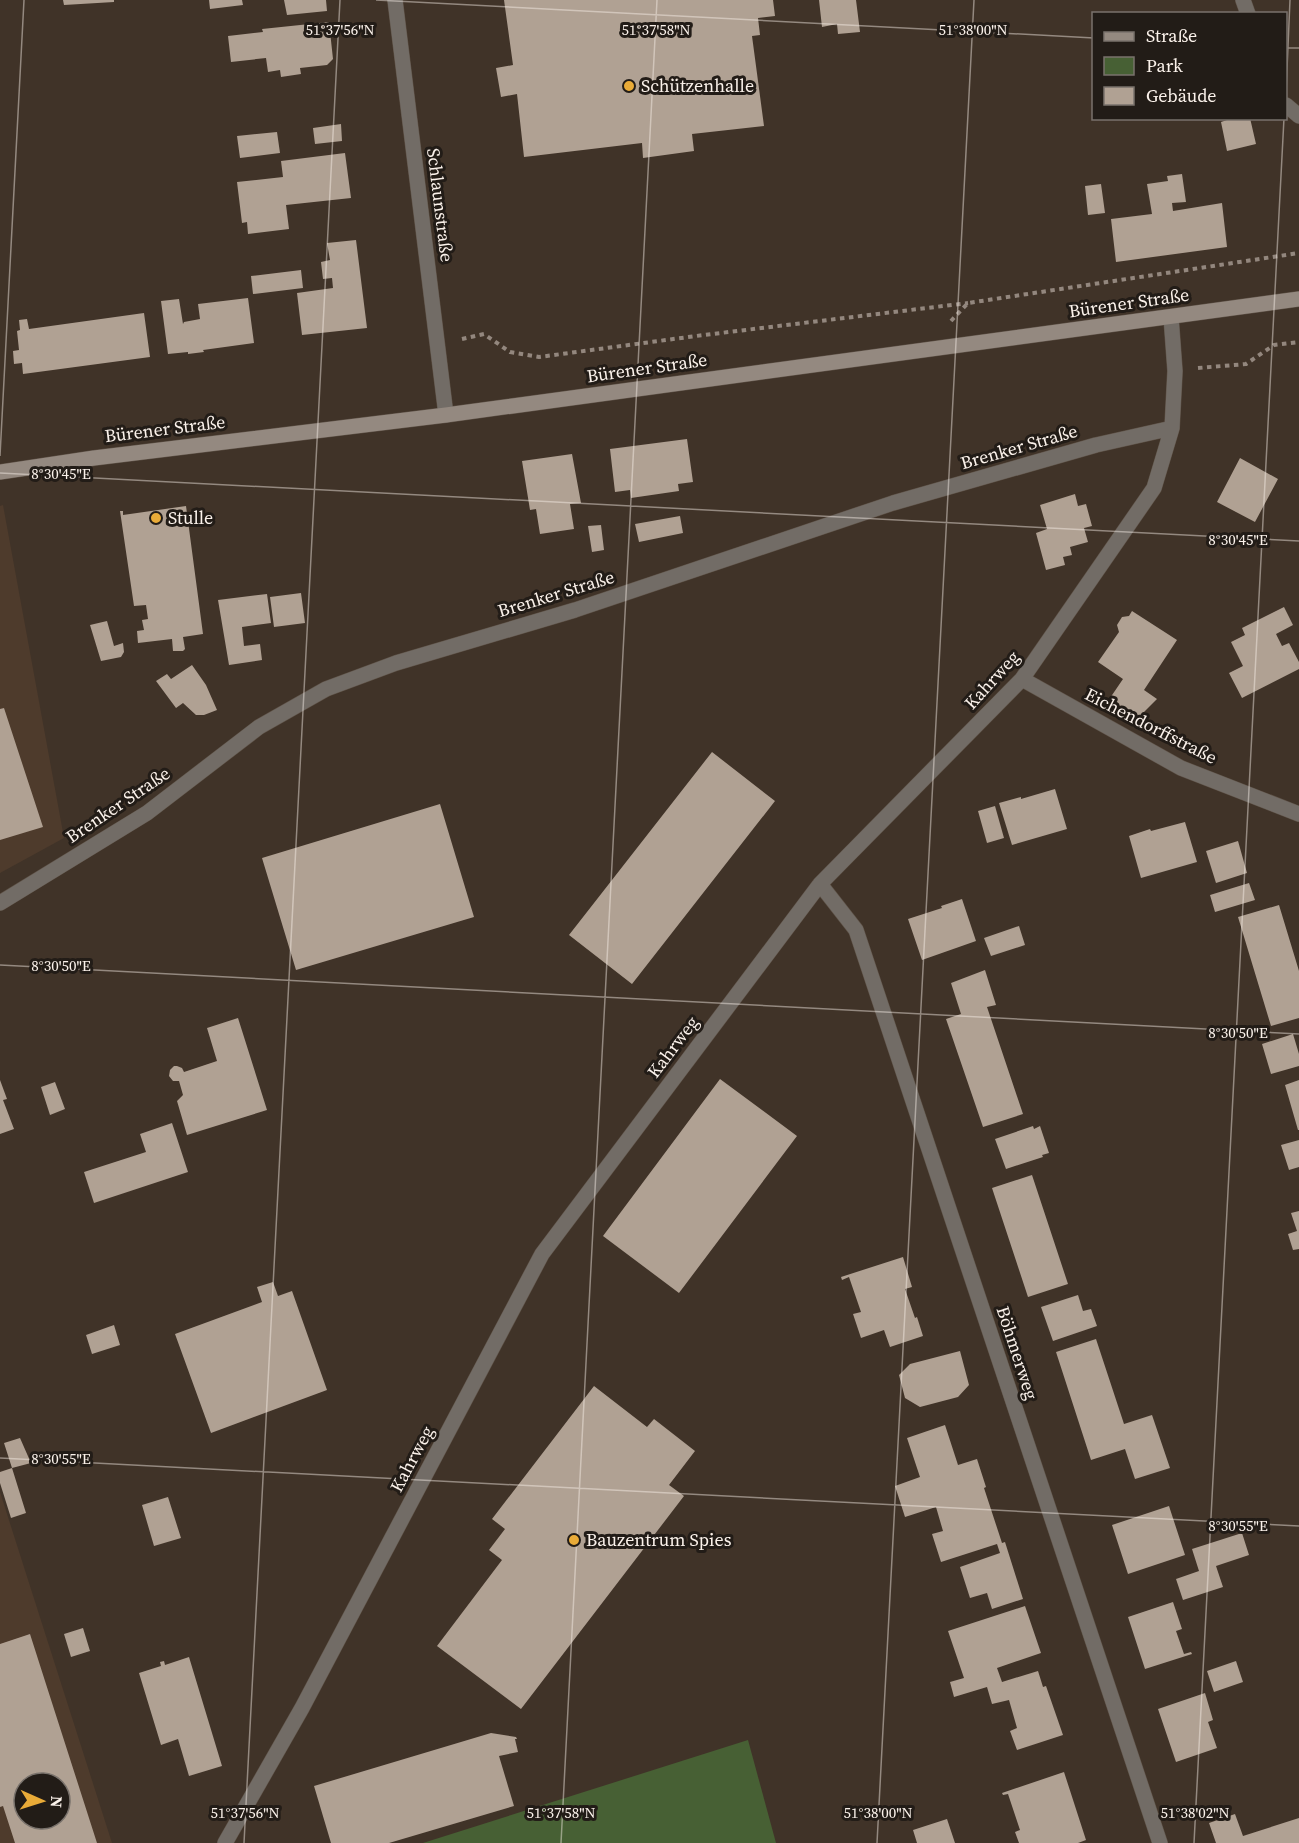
<svg xmlns="http://www.w3.org/2000/svg" width="1299" height="1843" viewBox="0 0 1299 1843" font-family="'Source Serif 4',serif">
<style>
.built{fill:#4e3b2c;fill-rule:evenodd}
.green{fill:#476034}
.building{fill:#b0a193;fill-rule:evenodd}
.lines{fill:none;stroke-linecap:round;stroke-linejoin:round}
.street-casing{stroke:#5e5247;stroke-width:16}
.secondary-casing{stroke:#5e5247;stroke-width:16}
.path{stroke:#93877e;stroke-width:4;stroke-dasharray:4.5 4.5;stroke-linecap:butt}
.street{stroke:#726c66;stroke-width:15}
.secondary{stroke:#948980;stroke-width:15}
.ticks{fill:none;stroke:#fbf2eb;stroke-width:1.5;stroke-opacity:0.45}
.poi-dot{fill:#e9ab38;stroke:#221c17;stroke-width:2}
.labels{text-anchor:middle;stroke-width:6;stroke-linejoin:round;paint-order:stroke}
.poi-label{font-size:18px;fill:#fbf2eb;stroke:#221c17;text-anchor:start}
.street-label{font-size:18px;fill:#fbf2eb;stroke:#221c17}
.ticks-label{font-size:15px;text-anchor:middle;fill:#fbf2eb;stroke:#221c17;stroke-width:6;stroke-linejoin:round;paint-order:stroke}
</style>
<rect width="100%" height="100%" fill="#403328"/>
<!-- built -->
<path class="built" d="M3,505L64,838L0,873V506Z
M0,1492L112,1843H0ZM24,1783H60V1819H24Z"/>
<!-- green -->
<path class="green" d="M748,1740L776,1843H423Z"/>
<!-- building -->
<path class="building" d="M63,0H114V2L64,5Z
M209,0H242L243,5L210,9Z
M284,0H326L327,11L287,15Z
M504,0H773L775,16L758,18L760,35L752,36L764,126L692,134L694,151L643,158L642,143L524,157L517,94L501,97L496,68L513,65Z
M819,0H856L860,32L838,34L837,24L822,27Z
M329,22L333,59L327,65L300,68L301,74L281,77L280,70L268,72L266,58L231,62L228,36L263,32L262,29Z
M1233,118H1250L1256,144L1227,151L1221,122Z
M341,124L342,141L315,144L313,128Z
M277,132L280,153L240,158L237,136Z
M345,153L351,198L286,205L289,229L248,234L247,222L242,223L237,182L283,177L281,161Z
M1182,174L1186,202L1172,203L1173,211L1222,203L1227,247L1116,262L1111,219L1152,214L1147,184L1168,181L1167,176Z
M1101,184L1105,213L1088,215L1085,186Z
M356,240L367,328L302,335L297,293L333,288L332,278L323,279L321,262L330,260L327,243Z
M301,270L303,288L253,294L251,276Z
M248,298L254,343L203,350L204,352L188,354V352L168,354L161,301L179,299L183,324L184,322L200,319L198,304Z
M144,313L150,357L23,374L22,363L14,364L13,351L19,350L17,331L20,330L19,320L27,319L29,329Z
M687,439L693,482L678,484L679,491L631,498L630,490L615,492L610,449Z
M572,454L581,503L570,504L574,529L540,534L536,509L530,510L522,461Z
M1240,458L1278,479L1255,522L1217,502Z
M1075,494L1078,506L1086,504L1092,526L1084,528L1088,542L1070,547L1072,555L1063,557L1065,565L1046,570L1036,533L1047,529L1040,505Z
M186,506L203,634L183,637L185,649L183,651H173L172,639L138,643L137,631L144,630L142,620L148,619L146,605L134,606L120,511H123V515Z
M680,516L683,533L639,542L635,524Z
M601,525L604,550L592,552L588,526Z
M301,593L305,623L274,627L270,597Z
M267,594L271,623L242,627L244,646L260,644L262,660L229,665L218,600Z
M1284,607L1293,625L1276,634L1282,646L1289,643L1299,662V669L1242,698L1229,673L1243,666L1231,642L1245,635L1242,628Z
M1132,611L1177,640L1144,690L1157,699L1136,720L1108,701L1123,679L1098,662L1119,632L1117,625L1122,617L1129,616Z
M107,621L114,646L123,643L124,652L121,657L101,661L90,625Z
M192,665L206,685L217,710L204,715H196L183,703L176,708L156,681L167,674L171,679Z
M4,708L43,827L0,840V709Z
M712,752L775,801L632,984L569,935Z
M1055,789L1067,829L1012,845L999,803L1021,797V799Z
M440,804L474,917L296,970L262,858Z
M995,806L1004,838L987,843L978,811Z
M1185,822L1197,862L1141,878L1129,836L1150,829L1151,831Z
M1238,841L1247,873L1216,883L1206,851Z
M1249,883L1255,900L1215,912L1210,895Z
M962,899L976,941L922,960L908,919L942,908L941,906Z
M1279,905L1299,971V1018L1271,1026L1238,917Z
M1019,926L1025,945L991,956L984,938Z
M985,970L996,1005L987,1007L1023,1114L983,1127L946,1019L961,1014L951,983Z
M238,1018L267,1110L187,1135L177,1101L183,1095L179,1081H173L169,1076L170,1070L174,1066H177L182,1068L184,1072L217,1061L207,1028Z
M1293,1034L1299,1054V1066L1271,1074L1262,1044Z
M720,1079L797,1136L679,1293L603,1236Z
M0,1080L7,1099L3,1100L14,1129L0,1134Z
M1299,1080V1130H1298L1285,1085Z
M55,1082L65,1109L50,1115L41,1087Z
M172,1123L188,1172L94,1203L84,1172L146,1152L140,1134Z
M1033,1126L1034,1129L1040,1126L1049,1153L1042,1155L1043,1157L1006,1169L995,1139Z
M1299,1140V1167L1289,1170L1281,1145Z
M1032,1175L1068,1284L1028,1297L992,1188Z
M1299,1211V1249L1293,1250L1288,1234L1297,1231L1291,1213Z
M903,1257L912,1287L905,1289L915,1318L917,1317L923,1336L890,1347L884,1330L861,1338L853,1314L861,1312L849,1277L842,1280L841,1277Z
M273,1282L278,1296L292,1291L327,1390L211,1433L175,1334L262,1302L257,1287Z
M1078,1295L1083,1311L1091,1309L1097,1326L1053,1341L1041,1307Z
M114,1325L120,1345L92,1354L86,1335Z
M1096,1339L1124,1424L1152,1415L1170,1468L1135,1479L1125,1449L1091,1460L1056,1352Z
M960,1351L969,1385L958,1397L920,1407L905,1398L899,1375L910,1364Z
M594,1386L647,1427L654,1419L695,1451L669,1485L684,1496L521,1709L437,1646L502,1560L489,1550L505,1529L492,1519Z
M945,1425L958,1465L977,1459L986,1487L984,1488L1002,1543L1005,1542L1023,1599L992,1609L987,1593L970,1598L960,1567L1000,1553L997,1544L941,1562L932,1534L943,1531L936,1507L905,1517L895,1486L920,1477L907,1438Z
M20,1438L31,1463L12,1468L4,1443Z
M12,1468L26,1513L11,1518L0,1483V1472Z
M168,1497L181,1538L154,1546L142,1505Z
M1169,1506L1185,1555L1128,1574L1112,1525Z
M1242,1533L1249,1555L1216,1566L1223,1587L1183,1600L1176,1579L1199,1571L1192,1549Z
M1173,1602L1182,1629L1176,1631L1184,1654L1191,1652L1192,1654L1145,1669L1128,1617Z
M1025,1606L1041,1653L997,1668L1002,1682L1038,1671L1043,1687L1046,1686L1063,1735L1017,1750L1010,1731L1017,1728L1009,1700L992,1704L987,1687L954,1697L950,1682L964,1678L948,1631Z
M83,1628L90,1651L71,1657L64,1634Z
M30,1634L45,1681L97,1843H15L3,1806L0,1807V1644ZM24,1783H60V1819H24Z
M189,1657L222,1766L189,1776L178,1739L161,1745L139,1673L161,1666L160,1662L164,1661L165,1665Z
M1236,1661L1243,1682L1214,1692L1207,1671Z
M1205,1693L1213,1720L1208,1722L1217,1748L1176,1762L1158,1709Z
M491,1733L516,1737L517,1739H515L518,1752L499,1756L514,1806L389,1843H331L314,1786Z
M1064,1772L1086,1840L1078,1843H1019L1015,1832L1020,1830L1008,1794L1003,1795L1002,1793Z
M1235,1814L1243,1836L1299,1818V1843H1216L1209,1823Z
M947,1819L955,1843H917L913,1830Z"/>
<g class="lines">
<!-- street casing -->
<g class="street-casing">
<path id="street" d="M395,0L446,415
M1243,0L1248,14
M1286,105L1299,116
M1022,679L1181,768L1299,814
M820,884L856,930L1160,1843
M0,903L147,813L259,727L326,689L396,663L575,610L893,503L1096,445L1172,428
M225,1843L302,1708L542,1254L820,884L1022,679L1154,488L1172,428L1175,371L1171,317"/>
</g>
<!-- secondary casing -->
<g class="secondary-casing">
<path id="secondary" d="M0,472L94,458L446,415L1299,299"/>
</g>
<!-- path -->
<path class="path" d="M951,321L968,303L1299,253
M462,339L484,334L510,352L539,357L696,336L968,303
M1198,368L1246,364L1274,345L1299,342"/>
<!-- street -->
<use href="#street" class="street"/>
<!-- secondary -->
<use href="#secondary" class="secondary"/>
</g>
<!-- ticks -->
<path class="ticks" d="M376,0L1094,38M1286,48H1299M1286,92L1290,0M0,456L24,0M0,473L1299,541M0,965L1299,1034M0,1458L1299,1526M244,1843L340,0M561,1843L657,0M877,1843L974,0M1194,1843L1284,118"/>
<!-- markers -->
<g class="poi-dot">
<circle cx="629" cy="86" r="6"/>
<circle cx="156" cy="518" r="6"/>
<circle cx="574" cy="1540" r="6"/>
</g>
<g class="labels">
<!-- poi labels -->
<g class="poi-label">
<text x="641" y="92">Schützenhalle</text>
<text x="168" y="524">Stulle</text>
<text x="586" y="1546">Bauzentrum Spies</text>
</g>
<!-- street labels -->
<g class="street-label">
<text transform="translate(440 205) rotate(83)" y="6">Schlaunstraße</text>
<text transform="translate(1129 303) rotate(-8)" y="6">Bürener Straße</text>
<text transform="translate(647 368) rotate(-8)" y="6">Bürener Straße</text>
<text transform="translate(165 429) rotate(-7)" y="6">Bürener Straße</text>
<text transform="translate(1019 447) rotate(-16)" y="6">Brenker Straße</text>
<text transform="translate(556 594) rotate(-17)" y="6">Brenker Straße</text>
<text transform="translate(992 680) rotate(-48)" y="6">Kahrweg</text>
<text transform="translate(1151 726) rotate(27)" y="6">Eichendorffstraße</text>
<text transform="translate(118 805) rotate(-34)" y="6">Brenker Straße</text>
<text transform="translate(673 1047) rotate(-53)" y="6">Kahrweg</text>
<text transform="translate(1017 1353) rotate(72)" y="6">Böhmerweg</text>
<text transform="translate(412 1459) rotate(-62)" y="6">Kahrweg</text>
</g>
</g>
<g class="ticks-label">
<text x="340" y="35">51°37'56"N</text>
<text x="656" y="35">51°37'58"N</text>
<text x="973" y="35">51°38'00"N</text>
<text x="61" y="479">8°30'45"E</text>
<text x="1238" y="545">8°30'45"E</text>
<text x="61" y="971">8°30'50"E</text>
<text x="1238" y="1038">8°30'50"E</text>
<text x="61" y="1464">8°30'55"E</text>
<text x="1238" y="1531">8°30'55"E</text>
<text x="245" y="1818">51°37'56"N</text>
<text x="561" y="1818">51°37'58"N</text>
<text x="878" y="1818">51°38'00"N</text>
<text x="1195" y="1818">51°38'02"N</text>
</g>
<!-- legend -->
<rect x="1092" y="12" width="195" height="108" fill="#221c17" stroke="#79726c" stroke-width="1.5"/>
<rect x="1104" y="32" width="30" height="9" fill="#948980" stroke="#79726c" stroke-width="1.5"/>
<text x="1146" y="42" font-size="18" fill="#fbf2eb">Straße</text>
<rect x="1104" y="57" width="30" height="18" fill="#476034" stroke="#79726c" stroke-width="1.5"/>
<text x="1146" y="72" font-size="18" fill="#fbf2eb">Park</text>
<rect x="1104" y="87" width="30" height="18" fill="#b0a193" stroke="#79726c" stroke-width="1.5"/>
<text x="1146" y="102" font-size="18" fill="#fbf2eb">Gebäude</text>
<!-- north arrow -->
<g transform="translate(42 1801) rotate(93)"><circle r="28" fill="#221c17" stroke="#79726c" stroke-width="1.5"/>
<path d="M0-4.5L10 22L0 15L-10 22Z" fill="#e9ab38"/>
<text y="-9" font-size="16" font-weight="bold" text-anchor="middle" fill="#fbf2eb">N</text>
</g>
</svg>
